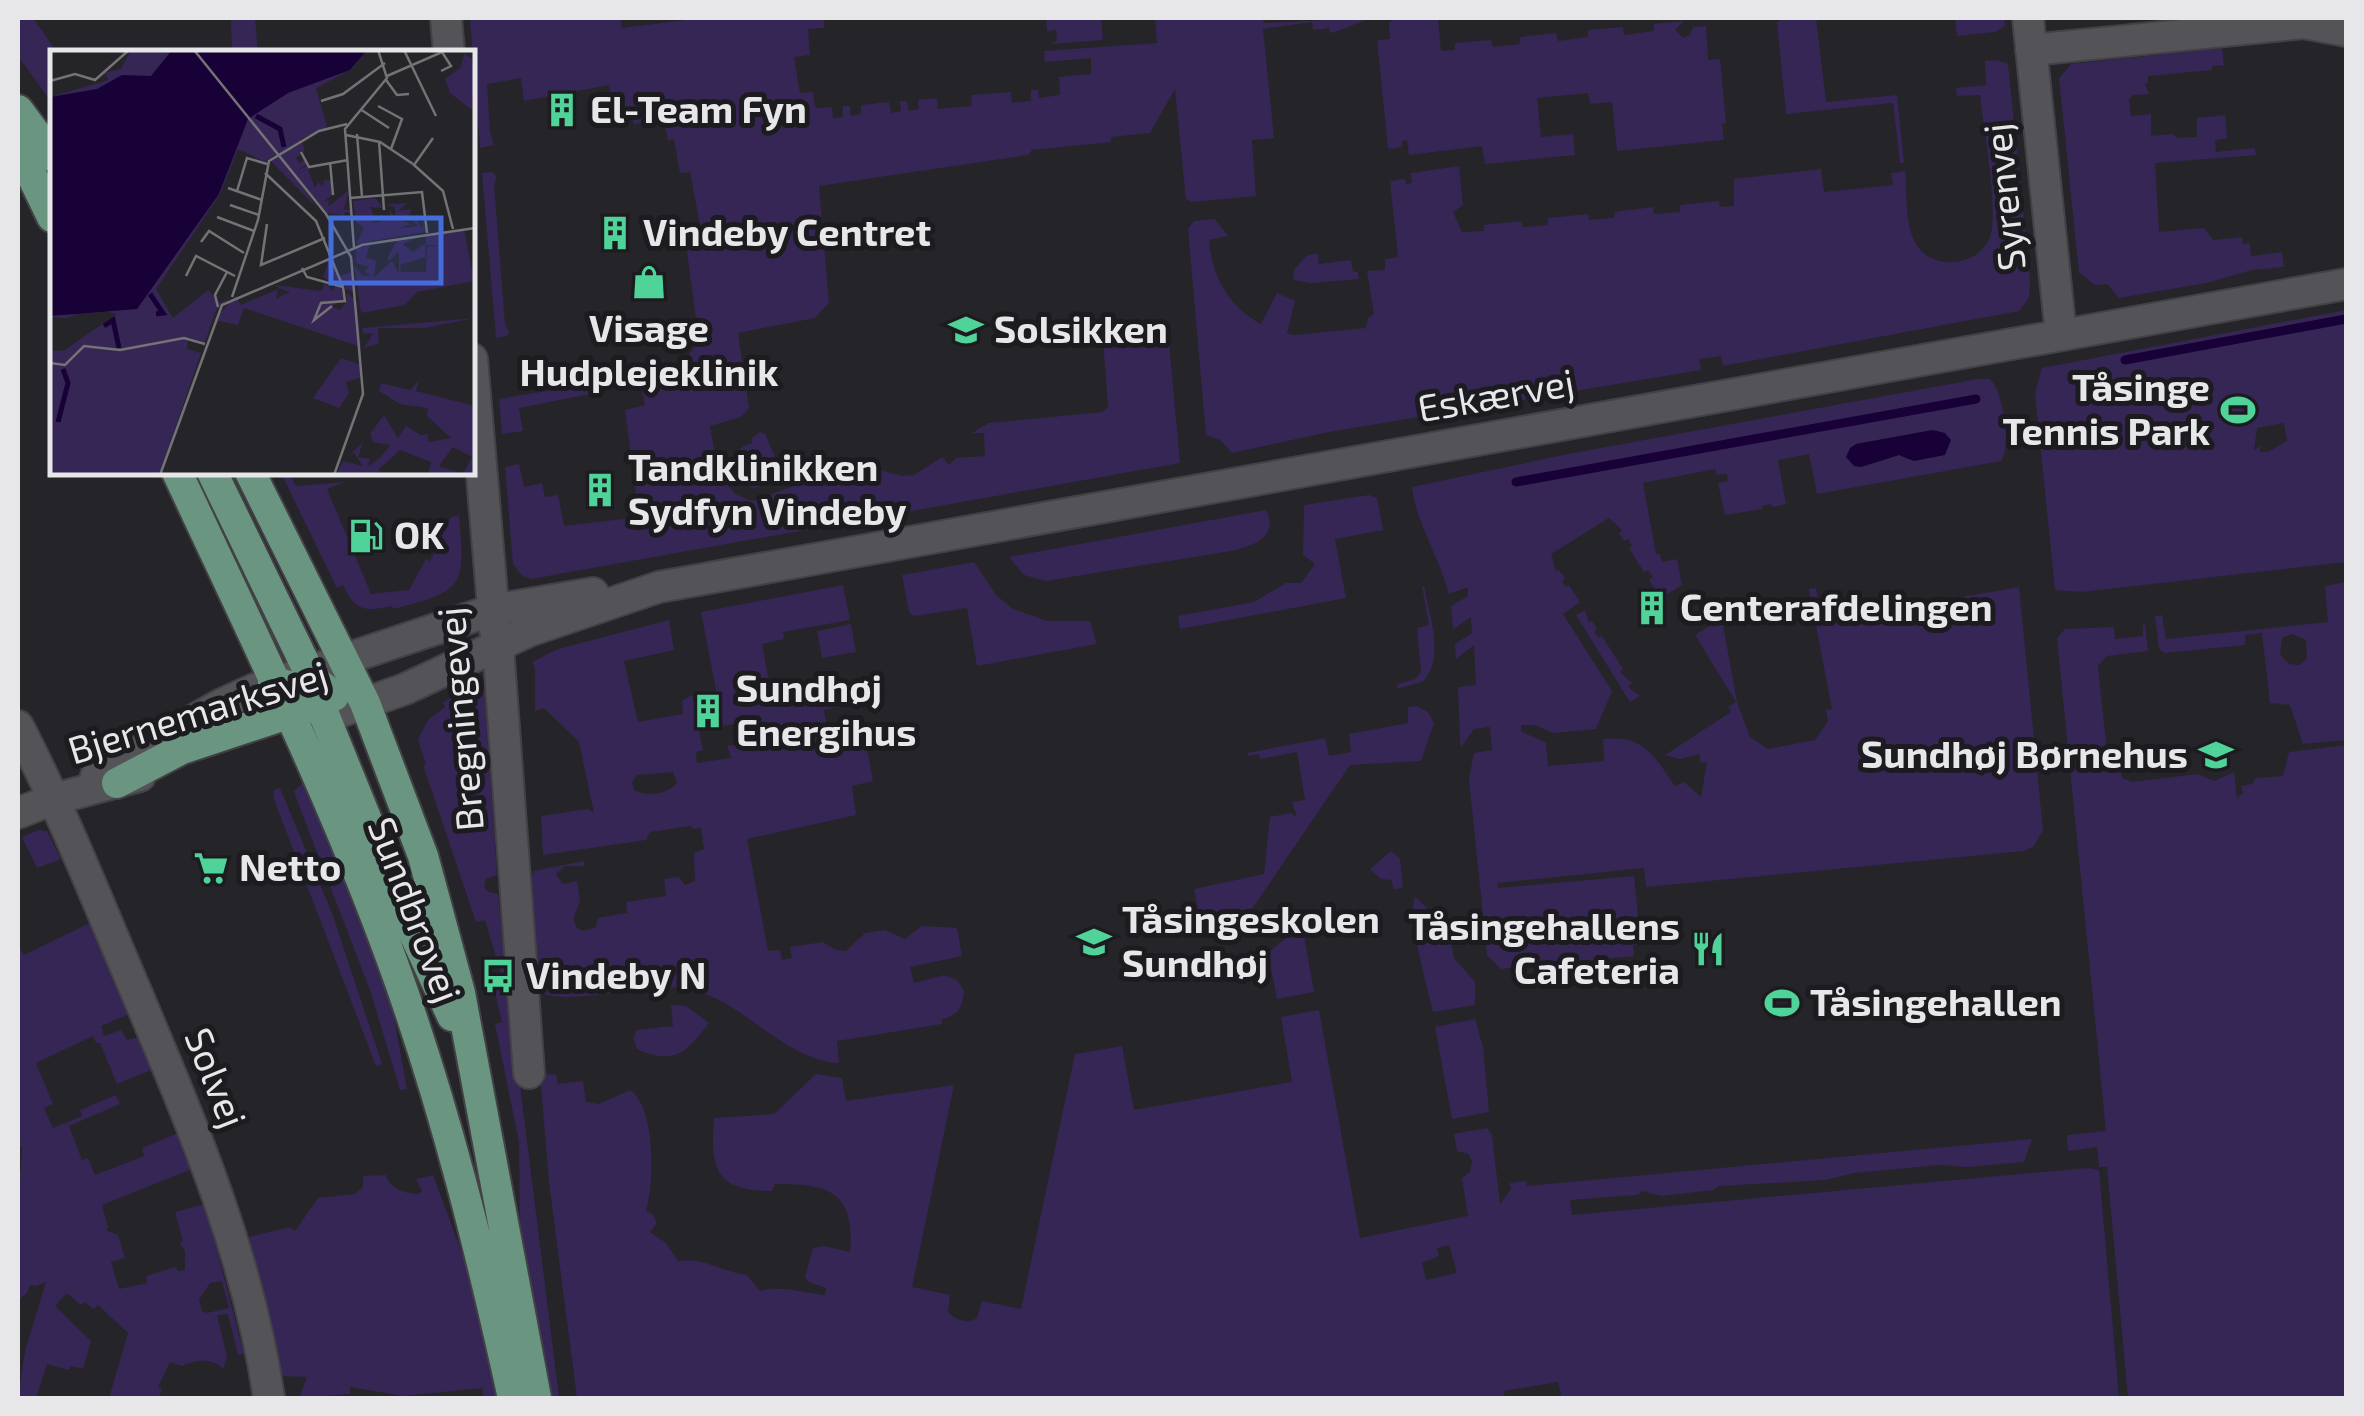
<svg xmlns="http://www.w3.org/2000/svg" width="2364" height="1416" viewBox="0 0 2364 1416" font-family="'Exo 2',sans-serif">
<style>
.green{fill:#362655;fill-rule:evenodd}
.water{fill:#180136}
.lines{fill:none;stroke-linecap:round;stroke-linejoin:round}
.stream{stroke:#180136;stroke-width:9}
.street-casing{stroke:#424145;stroke-width:34}
.secondary-casing{stroke:#424145;stroke-width:34}
.primary-casing{stroke:#424145;stroke-width:34}
.street{stroke:#545357;stroke-width:30}
.secondary{stroke:#545357;stroke-width:30}
.primary{stroke:#6a9681;stroke-width:30}
.labels{text-anchor:middle;stroke-width:10;stroke-linejoin:round;paint-order:stroke}
.poi-label{font-size:38px;font-weight:bold;fill:#e7e6e9;stroke:#1c1b1f;text-anchor:start}
.street-label{font-size:38px;fill:#e7e6e9;stroke:#1c1b1f}
.inset-river{fill:none;stroke:#180136;stroke-width:5}
.inset-road{fill:none;stroke:#737275;stroke-width:2.5}
.view{fill:#456cdb;fill-opacity:0.15;stroke:#456cdb;stroke-width:5}
.inset-edge{fill:none;stroke:#e7e6e9;stroke-width:5}
</style>
<rect width="100%" height="100%" fill="#252428"/>
<!-- green -->
<path class="green" d="M18,18H33L57,52H52V103L18,56Z
M231,18H255L258,52H232Z
M470,18H620L622,28L702,18H827H824V28L808,29L810,55L794,57L800,93L813,92L815,108L832,107L833,118L843,117V106H850L851,116L861,114V105L889,102L891,113L901,111L900,101H907L909,111L919,109L918,100L937,98L938,109L972,106L971,95L1011,92L1012,103L1031,101V90H1038L1039,98L1060,95L1059,77L1091,74V58L1045,62L1044,51L1157,43L1155,18H1262L1264,23L1371,18L1335,32L1330,33L1329,28L1313,30L1312,22L1263,29L1274,138L1252,140L1256,196L1191,202L1186,199L1175,89L1150,133L1111,137V142L1032,150L1028,155L819,186L829,303L815,318L738,333L749,408L741,417L710,426L718,472L735,494L752,501L805,482L851,478L880,470L902,476L914,475L942,457L949,465L956,458L985,456L984,433H972L989,423L1103,412L1108,407L1103,339L1168,332L1180,463L531,579L521,575L513,564L505,467L519,464L524,487L542,483L545,497L558,495L564,526L639,517L625,410L645,405L640,384L519,408L523,431L502,434L499,399L691,367L689,354L699,341L685,237L696,233L700,225L690,172L680,173L674,139L668,140L664,119L634,124L632,115L615,118L609,85L524,101L521,78L487,84L490,133L494,145L480,148Z
M1046,18H1101L1103,40L1048,44L1057,41L1056,30L1047,31Z
M1393,18H1438L1441,51L1455,50V43L1491,40L1493,47L1520,44V37L1556,33L1558,41L1588,37V30L1623,27L1624,35L1654,31V24L1684,21L1675,30L1683,38L1690,35L1693,27L1706,26L1708,60L1720,59L1726,123L1722,124L1724,140L1617,151L1612,102L1590,104L1588,93L1537,98L1541,137L1573,134L1575,155L1485,164L1482,146L1409,155L1407,140L1402,141V147L1388,149L1377,40L1390,39L1389,24Z
M1787,18H1816L1826,102L1897,95L1904,163H1900L1893,103L1786,114L1777,22Z
M1955,18H2004L2005,26L1995,32L1957,36Z
M2222,48L2224,65L2212,66V70L2148,76V83L2145,84L2149,94L2133,95L2129,100L2131,116L2151,114V136L2172,134L2177,138L2197,137V118L2225,115L2227,138L2215,140L2216,152L2255,148L2256,155L2155,163L2159,232L2204,228L2213,240L2242,237L2243,244L2250,243L2251,256L2282,252L2284,267L2252,270L2206,283L2119,298L2107,284L2095,285L2079,272L2059,78L2071,64Z
M1996,60L2008,64L2030,279L2029,298L2019,311L1723,366L1721,356L1699,359L1701,370L1329,432L1232,453L1220,440L1206,435L1188,229L1194,221L1215,219L1228,236L1209,240C1212,276 1228,306 1261,324L1277,293L1295,301L1287,333L1294,335L1366,328L1368,318L1374,314L1367,271L1385,270V259L1398,257L1390,181L1405,179L1406,184L1412,183L1411,173L1459,166L1463,205L1453,212L1462,232L1484,231V225L1521,221L1523,227L1548,225V218L1588,214L1589,220L1614,218L1615,212L1653,207L1654,214L1680,212V205L1719,201L1720,207L1734,206V179L1821,169L1824,192L1893,185L1891,173L1905,171C1907,192 1905,221 1914,240C1928,273 1983,268 1991,233C1998,207 1983,125 1980,95L1957,96L1956,88L1986,85L1985,61Z
M492,172L497,177L494,185L505,324L509,331L507,336L496,338L482,173Z
M1318,253L1319,264L1351,260L1353,272H1358L1359,279L1311,283L1293,280L1294,270L1306,256Z
M2346,310V562L2082,592L2055,590L2035,393L2042,368ZM2284,423L2287,441L2268,452H2260V446L2254,450L2257,428Z
M1978,379H1990C2003,391 2012,448 2001,461L1817,494L1809,454L1778,460L1786,504L1772,507L1771,504L1762,506V509L1725,515L1718,483L1728,481L1727,474L1717,475L1715,469L1643,483L1656,554H1660L1662,562L1677,559L1682,585L1661,598L1649,580L1653,577L1648,570L1644,572L1629,548L1632,546L1628,539L1624,541L1619,533L1622,530L1609,518L1551,554L1556,571L1559,570L1565,578L1562,581L1566,587L1569,585L1580,602L1563,614L1612,691L1596,729L1553,733L1535,725H1521V731L1546,743L1548,766L1604,761L1603,739C1645,735 1653,755 1675,786L1684,782L1701,797L1707,762L1701,763L1699,754L1680,759L1665,755L1731,712L1728,707L1736,702L1695,635L1722,619L1737,702L1750,737L1768,749L1815,740L1828,721L1826,710L1832,709L1809,589L1816,588L1821,614L1835,611L1839,626L1875,620V613L1912,606L1913,611L1928,610V603L2019,587L2043,830L2034,846L2024,851L1646,887L1644,868L1497,883L1498,888L1634,876L1641,944L1633,945L1634,956L1501,969L1487,955L1469,779L1474,753L1492,750L1490,727L1474,729L1461,747L1460,741L1458,687L1476,685L1474,645L1456,659L1455,644L1472,633L1471,617L1453,629L1451,606L1468,596V587L1449,594C1440,559 1415,520 1412,487L1568,454ZM1933,430L1909,460L1899,455L1872,464L1856,444Z
M760,432L765,434L779,466L772,483L754,488L739,483C731,466 731,448 752,443V438Z
M281,473H289L296,486L344,482L327,489L371,594L409,590L426,559L430,561L435,552L432,549L450,518L459,515C465,587 465,591 393,609L392,606C365,612 355,611 343,585L337,588Z
M1369,495L1377,498L1383,530L1335,539L1346,598L1180,629L1178,616L1254,602L1286,583H1301L1315,564L1303,555L1304,505Z
M1266,510C1280,538 1252,546 1231,551L1045,581L1024,575L1009,557Z
M974,562L996,595L1013,609L1048,621H1090L1097,644L977,666L967,608L914,616L909,612L902,575Z
M2346,582V740L2303,744L2290,705L2270,703L2262,633L2245,635V645L2165,653L2159,649L2155,616L2162,615L2166,639L2328,622L2325,586ZM2292,634L2306,640L2307,659L2299,665L2289,664L2280,654L2282,638Z
M843,585L850,620L783,632L784,639L762,644L772,698L813,690L811,678L831,672L837,707L824,710L829,739L864,733L873,781L852,786L856,815L747,839L768,951L780,950L782,960L792,958L790,947L823,942L836,950L846,951L865,933L885,930L905,939L922,926L957,928L962,956L910,967L914,983L944,975L957,980L964,991C963,1007 958,1016 942,1019V1024L837,1041L839,1062L835,1063C780,1056 743,1001 690,989C651,981 568,1006 543,993L539,985L531,879L534,871L584,861V866H565L556,874L563,884L577,881L580,901L573,919L577,928L584,931L596,927L598,918L627,913L626,902L666,896L664,879L679,877L685,885L695,881L694,853L704,849L701,828L692,829L691,826L650,832L646,840L543,855L541,816L588,809L594,813L579,742L544,708L535,711V668L532,662L558,649L669,620L674,650L624,661L638,722L683,714L682,701L692,695L703,750L696,752L697,763L731,758L727,745L753,746L757,736L749,733L741,723L723,726L701,612ZM673,772L677,783C667,795 646,797 634,790L632,782L637,775Z
M1422,586H1424C1429,613 1446,661 1422,682L1396,689L1398,684L1415,679L1421,672L1417,628L1429,625Z
M1585,610L1589,623L1592,621L1597,629L1594,632L1598,637L1602,636L1623,669L1620,672L1632,683L1628,687L1640,696L1630,702L1576,615Z
M851,624L856,652L822,658L817,631Z
M2143,624H2145L2148,651L2107,656L2098,666L2108,764L2119,763L2122,778L2132,782L2198,774L2214,781L2234,772L2237,798L2243,793L2241,786L2252,784L2256,778L2283,776L2289,752L2346,745V1398H2128L2107,1167H2099L2097,1147L2068,1151L2067,1135L2106,1131L2057,638L2065,629L2114,627L2115,639L2143,636Z
M482,683L485,691L497,875L486,879L484,886L488,892L498,894L504,955L496,957L485,920L476,922L423,765L426,764L418,740L428,720L445,707L443,702Z
M1416,706L1428,712L1434,723L1421,761L1350,765L1241,925L1202,931L1194,889L1264,874L1270,817L1291,813L1297,817L1292,802L1305,800L1297,752L1260,759L1259,754L1248,756L1247,753L1325,738L1329,756L1351,752L1349,734L1408,723V707Z
M303,783L315,804L389,990L407,1089L400,1090L370,990L298,803L294,791Z
M280,788L332,913L382,1064L376,1066L273,797L274,790Z
M38,830L47,831L61,859L37,868L22,837Z
M1391,851L1400,858L1403,888L1394,889L1391,880L1381,879L1370,869Z
M1415,897L1447,927L1454,958L1475,982V1005L1433,1012C1427,986 1407,916 1415,897Z
M90,923L129,1014L101,1026L104,1036L121,1030L127,1040L138,1037L151,1070L117,1084L100,1043H96L93,1036L36,1063L53,1104L44,1108L53,1128L82,1116L80,1110L116,1095L120,1104L69,1126L82,1160L88,1158L95,1175L144,1156L142,1148L178,1133L192,1169L102,1205L108,1227L106,1230L118,1235L125,1258L111,1262L119,1289L147,1283L146,1276L176,1267L178,1271L185,1270V1251L180,1243L183,1241L175,1212L205,1204L244,1354L238,1355L228,1314L217,1315L227,1357L223,1369C214,1358 196,1359 182,1366L170,1362L158,1387L162,1389L159,1398H109L128,1333L98,1305L93,1309L85,1302L81,1305L67,1293L55,1306L91,1341L83,1369L71,1366L69,1370L47,1364L36,1398H18L25,1351L46,1282L36,1286L30,1285L27,1293L18,1300V1171H21L22,1147H18V950L20,949L24,955ZM222,1281L229,1308L207,1313L202,1311L199,1300L210,1283Z
M1302,924L1314,992L1277,999L1268,953Z
M505,965L559,1398H548L520,1233L519,1142L495,1024L502,1022L494,988L503,982L499,966Z
M671,1005L686,1006L709,1023C687,1052 675,1066 637,1049L633,1038L637,1030L673,1026Z
M1319,1010L1360,1238L1468,1216L1462,1178L1470,1172L1472,1161L1468,1154L1457,1151L1454,1134L1487,1128L1492,1135L1500,1204L1511,1189L1510,1183L1526,1181L1527,1186L2032,1139L2024,1162L1967,1167L1939,1165L1854,1173L1825,1180L1719,1186L1713,1190L1661,1196L1642,1191L1638,1195L1570,1200L1572,1215L2087,1168L2099,1170L2119,1398H1562L1558,1382L1504,1391L1505,1398H577L549,1182L540,1073L556,1075L558,1084L583,1081L586,1102L599,1104L630,1090C655,1105 655,1183 646,1210L653,1215L657,1223L650,1232L666,1243L678,1261C704,1257 722,1272 747,1275L760,1291C783,1285 802,1293 825,1295L826,1288L809,1282L805,1277L813,1248L824,1246L850,1252C856,1190 826,1184 775,1184L772,1191C715,1191 710,1169 714,1118L774,1114L816,1074L842,1078L846,1101L954,1085L912,1287L950,1295L948,1312C955,1320 967,1324 977,1318L982,1301L1021,1309L1075,1054L1122,1046L1134,1110L1292,1082L1281,1017ZM1449,1245L1457,1273L1426,1280L1422,1263L1439,1256L1437,1248Z
M1475,1019L1483,1047L1489,1112L1452,1119L1435,1027Z
M386,1175C391,1190 403,1193 419,1194L422,1191L416,1179L433,1175L478,1297L500,1398H484L482,1388L403,1396L350,1387V1394L299,1398L307,1377L280,1376L249,1237L290,1227L295,1231L318,1198L355,1194L363,1187V1176Z"/>
<!-- water -->
<path class="water" d="M1933,430L1945,433L1951,440L1945,455L1914,461L1899,455L1861,467L1854,466L1846,457L1850,448L1856,444Z"/>
<g class="lines">
<!-- stream -->
<path class="stream" d="M2125,360L2346,319
M1516,482L1976,399"/>
<!-- street casing -->
<g class="street-casing">
<path id="street" d="M2028,18L2061,335
M2031,50L2304,23L2346,31
M498,645L529,1073
M18,726C62,811 97,900 135,989C191,1122 248,1254 269,1398"/>
</g>
<!-- secondary casing -->
<g class="secondary-casing">
<path id="secondary" d="M446,18L449,52
M472,359L495,630
M303,725L405,689L529,631L659,587L2346,284
M96,776L220,705L255,689L493,610L593,593
M18,813L54,799L140,776"/>
</g>
<!-- primary casing -->
<g class="primary-casing">
<path id="primary" d="M18,110L52,156
M18,147L52,217
M177,472C253,635 333,797 394,966C445,1107 481,1252 513,1398
M212,472L308,670L315,681L334,696
M250,472L365,703L423,856L460,993L536,1398
M273,682C298,686 312,696 325,717L405,914L452,1016
M117,783L182,749L306,708"/>
</g>
<!-- street -->
<use href="#street" class="street"/>
<!-- secondary -->
<use href="#secondary" class="secondary"/>
<!-- primary -->
<use href="#primary" class="primary"/>
</g>
<!-- icons -->
<defs>
<g id="building-bare" transform="scale(2.7)"><path d="M-4-6H4V6H1V3H-1V6H-4ZM-2.5-4.3h1.7v1.8h-1.7ZM.8-4.3h1.7v1.8H.8ZM-2.5-1h1.7V.8h-1.7ZM.8-1h1.7V.8H.8Z" fill="#4fd399" stroke="#1c1b1f" stroke-width="2.5" paint-order="stroke"/></g>
<g id="shop-bare" transform="scale(2.7)"><path d="M-5-2.5h2.3a2.7 3.5 0 0 1 5.4 0H5L5.5 6h-11ZM-1.5-2.5h3a1.5 2.3 0 0 0-3 0Z" fill="#4fd399" stroke="#1c1b1f" stroke-width="2.5" paint-order="stroke"/></g>
<g id="school-bare" transform="scale(2.7)"><path d="M0-5L7-2L0 1L-7-2ZM-4 1L0 2.5L4 1V4Q0 6-4 4Z" fill="#4fd399" stroke="#1c1b1f" stroke-width="2.5" paint-order="stroke"/></g>
<g id="stadium-bare" transform="scale(2.7)"><path d="M0-5a6.5 5 0 1 0 0 10a6.5 5 0 1 0 0-10ZM-3.5-1.8h7v3.6h-7Z" fill="#4fd399" stroke="#1c1b1f" stroke-width="2.5" paint-order="stroke"/></g>
<g id="fuel-bare" transform="scale(2.7)"><path d="M-5.5-6h7V0h2V4h1.3V-2.5L3-4.5l.8-.8L6-3V5H2.5V1h-1V6h-7ZM-4.2-4.7v3.2H.2V-4.7Z" fill="#4fd399" stroke="#1c1b1f" stroke-width="2.5" paint-order="stroke"/></g>
<g id="supermarket-bare" transform="scale(2.7)"><path d="M-6-5.5h2.5l.6 2H6L4.5 2H-2.5L-4.4-4H-6ZM-1.5 3.2a1.3 1.3 0 1 0 .1 0ZM3 3.2a1.3 1.3 0 1 0 .1 0Z" fill="#4fd399" stroke="#1c1b1f" stroke-width="2.5" paint-order="stroke"/></g>
<g id="restaurant-bare" transform="scale(2.7)"><path d="M-5-6h1v4h1v-4h1v4h1v-4h1v5L-1.5 .5V6h-2V.5L-5-1ZM5-6V6H3V1.5H1.5Q1.5-4 5-6Z" fill="#4fd399" stroke="#1c1b1f" stroke-width="2.5" paint-order="stroke"/></g>
<g id="bus-bare" transform="scale(2.7)"><path d="M-5-6H5V4H4V6H2V4H-2V6H-4V4H-5ZM-3.5-4V0h7V-4ZM-3.5 1.2v1.5H-2V1.2ZM2 1.2v1.5H3.5V1.2Z" fill="#4fd399" stroke="#1c1b1f" stroke-width="2.5" paint-order="stroke"/></g>
</defs>
<g fill-rule="evenodd">
<use href="#building-bare" x="562" y="110"/>
<use href="#building-bare" x="615" y="233"/>
<use href="#shop-bare" x="649" y="282"/>
<use href="#school-bare" x="966" y="330"/>
<use href="#stadium-bare" x="2238" y="410"/>
<use href="#building-bare" x="600" y="490"/>
<use href="#fuel-bare" x="366" y="536"/>
<use href="#building-bare" x="1652" y="608"/>
<use href="#building-bare" x="708" y="711"/>
<use href="#school-bare" x="2216" y="755"/>
<use href="#supermarket-bare" x="211" y="868"/>
<use href="#school-bare" x="1094" y="942"/>
<use href="#restaurant-bare" x="1708" y="949"/>
<use href="#bus-bare" x="498" y="976"/>
<use href="#stadium-bare" x="1782" y="1003"/>
</g>
<g class="labels">
<!-- poi labels -->
<g class="poi-label">
<text x="590" y="123">El-Team Fyn</text>
<text x="643" y="246">Vindeby Centret</text>
<text x="649" y="342" text-anchor="middle">Visage<tspan x="649" dy="44">Hudplejeklinik</tspan></text>
<text x="994" y="343">Solsikken</text>
<text x="2210" y="401" text-anchor="end">Tåsinge<tspan x="2210" dy="44">Tennis Park</tspan></text>
<text x="628" y="481">Tandklinikken<tspan x="628" dy="44">Sydfyn Vindeby</tspan></text>
<text x="394" y="549">OK</text>
<text x="1680" y="621">Centerafdelingen</text>
<text x="736" y="702">Sundhøj<tspan x="736" dy="44">Energihus</tspan></text>
<text x="2188" y="768" text-anchor="end">Sundhøj Børnehus</text>
<text x="239" y="881">Netto</text>
<text x="1122" y="933">Tåsingeskolen<tspan x="1122" dy="44">Sundhøj</tspan></text>
<text x="1680" y="940" text-anchor="end">Tåsingehallens<tspan x="1680" dy="44">Cafeteria</tspan></text>
<text x="526" y="989">Vindeby N</text>
<text x="1810" y="1016">Tåsingehallen</text>
</g>
<!-- street labels -->
<g class="street-label">
<text transform="translate(2005 197) rotate(-96)" y="13">Syrenvej</text>
<text transform="translate(1496 396) rotate(-10)" y="13">Eskærvej</text>
<text transform="translate(198 713) rotate(-17)" y="13">Bjernemarksvej</text>
<text transform="translate(461 719) rotate(-95)" y="13">Bregningevej</text>
<text transform="translate(414 910) rotate(69)" y="13">Sundbrovej</text>
<text transform="translate(215 1078) rotate(68)" y="13">Solvej</text>
</g>
</g>
<!-- overview -->
<g transform="translate(50 50)">
<rect width="425" height="425" fill="#252428"/>
<path d="M81,0H317L302,19L266,38L277,77L251,89L255,100L246,108L250,114L254,109L257,114L248,120L257,116L265,138L268,132L273,136L274,130L281,131L282,145L273,152L279,150L278,157L299,140L294,159L300,160L301,163L295,162L292,174V165L277,163L232,108L268,159L220,110L231,100L215,112L188,99L170,144L106,239L123,268L158,240L170,253L180,246L166,260L155,292L138,288L137,299L151,303L109,425H0V300L13,301L67,264L42,258L17,268L0,267V47L59,30L54,23L71,19ZM414,4L425,10L422,60L400,43L395,29L411,17ZM325,148L333,158L320,157L326,170L320,173L330,172L331,164L341,169L340,160L345,167V157L334,155L358,153L348,161L361,159L360,166L348,169L361,174L349,178L369,176L364,173V165L373,179L372,160L375,182L306,194L314,178L306,172L303,151ZM414,179L424,231L367,242L355,255L311,263L302,200L305,217L313,226L321,225L314,222L319,217L306,213V198L320,195L316,207L326,211L324,227L342,211L349,224V202L339,211L337,209L347,190L373,185L353,194L363,202L375,193L376,207L350,215L351,222H376L377,197L389,196L376,195V185ZM280,207L288,227L301,222L304,228L306,242L296,240L295,232L289,231L295,250L281,256L290,260L297,251V242L307,253L311,297L194,258L188,275L164,270L186,246L191,255L228,239L226,249L240,242L229,238L225,235L271,241L275,233L283,241L287,229L284,234L273,227L278,213L273,210ZM425,268L374,278H328L329,293L314,298L323,283L313,284L312,278ZM291,308L312,315V327L296,332L299,343L289,358L263,348ZM369,330L366,341L425,356V425H378L381,412L350,400L328,420L336,425H286L293,411L313,416L304,403L299,406L313,392L308,407L320,409L318,416L330,408L340,395L323,392L320,384L334,365L348,388L356,376L371,385L385,383L377,385L379,392L401,388L377,366L378,358L350,354L329,341L331,333L360,340ZM403,397L422,407L413,424L389,416Z" fill="#362655" fill-rule="evenodd"/>
<path d="M122,0H317L300,20L238,43L198,69L169,144L87,259L0,266V47L47,39L72,25L101,26Z" fill="#180136"/>
<path class="inset-river" d="M180,36L241,0M180,40L248,0M183,43L254,0M206,66L230,79L234,97M0,137L173,40M0,141L173,44M0,145L176,47M100,244L113,263L106,264M54,276L63,270L69,298M8,372L18,333L13,319"/>
<path class="inset-road" d="M144,0L276,164L301,207L313,344L284,425M354,0L386,66M337,26L392,2L401,16L391,21M336,30L347,45L359,44M0,31L25,24L45,30L79,0M271,51L293,44L335,13M328,56L352,69L341,99M310,59L339,78M307,84L312,147M296,85L330,92L363,114M383,88L364,115L393,141L403,179M329,91L334,160M251,102L259,117L298,110M280,112L283,145M215,123L266,171L293,237M178,138L212,150M187,141L197,108L217,114M300,148L372,142L377,183M180,155L209,165M167,167L204,181M217,174L211,215L275,188M151,192L159,181L194,203M311,195L425,178M304,198L295,79L337,28L328,0M252,218L257,227L293,237M136,226L146,206L185,226M182,247L208,170L219,111L269,81L297,74M282,256L264,270L271,253L295,251L293,237M168,257L165,245L177,222M0,313L15,315L34,296L70,300L134,288L155,294M110,425L172,255L312,195"/>
<path class="view" d="M281,168H391V233H281Z"/>
<rect width="425" height="425" class="inset-edge"/>
</g>
<!-- border -->
<rect width="2364" height="1416" fill="none" stroke="#e7e6e9" stroke-width="40"/>
</svg>
